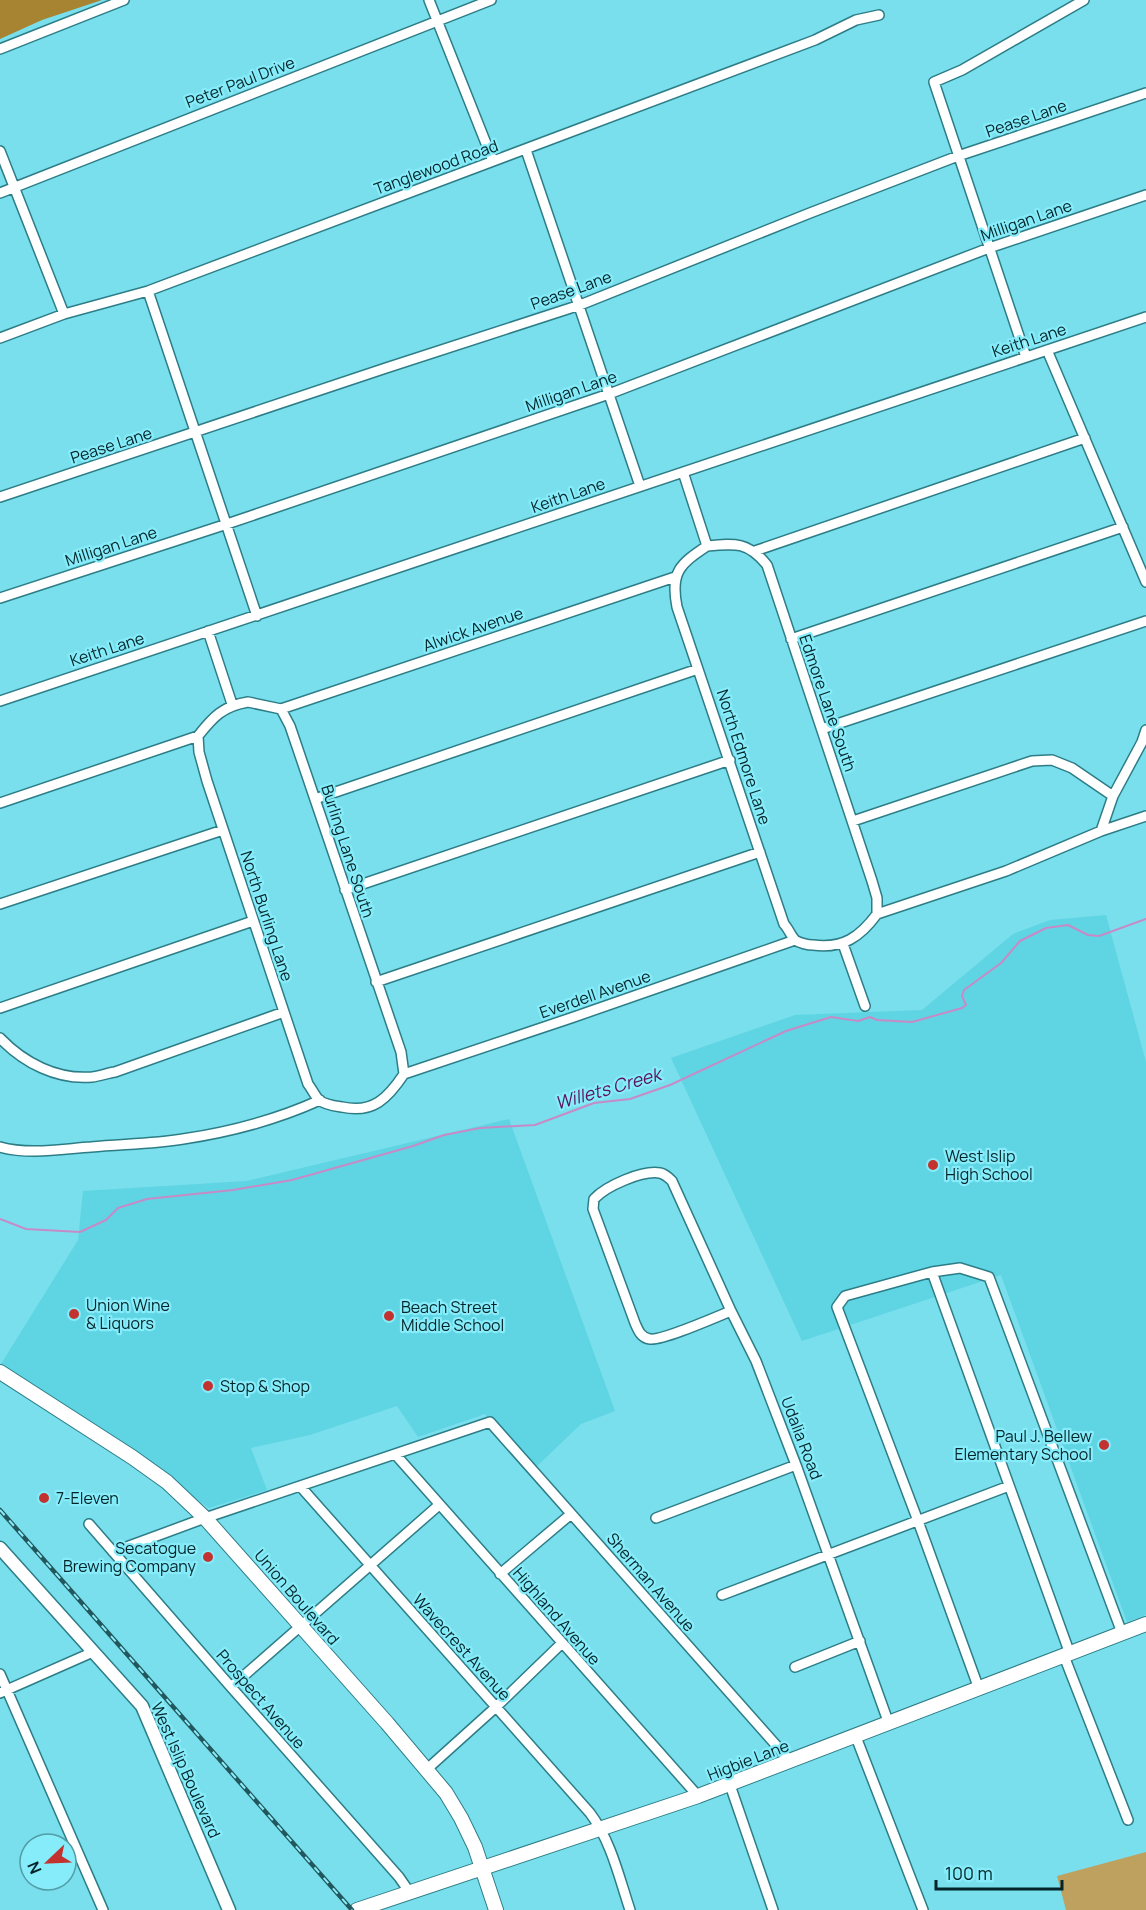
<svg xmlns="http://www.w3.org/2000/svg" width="1146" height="1910" viewBox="0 0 1146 1910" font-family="Manrope,sans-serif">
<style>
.built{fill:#5fd4e3}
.green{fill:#bea15f}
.forest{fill:#a68431}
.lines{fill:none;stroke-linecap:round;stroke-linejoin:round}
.stream{stroke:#c68bc6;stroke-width:2}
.minor-casing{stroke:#2d7d87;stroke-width:12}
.tertiary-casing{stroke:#2d7d87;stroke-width:15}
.secondary-casing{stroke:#2d7d87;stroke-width:16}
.minor{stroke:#fff;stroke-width:9}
.tertiary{stroke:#fff;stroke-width:12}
.secondary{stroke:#fff;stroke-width:14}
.rail-casing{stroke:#22575d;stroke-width:4.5}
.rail{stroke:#86ecfa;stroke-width:2;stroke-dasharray:7;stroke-linecap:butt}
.poi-dot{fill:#c23330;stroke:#86ecfa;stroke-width:2}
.labels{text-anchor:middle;stroke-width:4.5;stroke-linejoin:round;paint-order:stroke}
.street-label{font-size:16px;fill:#032529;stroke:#86ecfa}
.poi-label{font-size:16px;fill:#032529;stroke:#86ecfa;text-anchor:start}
.water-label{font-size:18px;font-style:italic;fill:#5b125d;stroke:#86ecfa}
</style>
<rect width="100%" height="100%" fill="#79dfec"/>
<!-- built -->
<path class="built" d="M1106,915L1146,1062V1615L1127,1622L1001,1275L802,1341L671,1058L795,1015L922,1010L1013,934L1050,920Z
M509,1119L615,1411L581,1424L535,1468L485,1414L418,1437L397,1406L310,1435L251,1448L267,1490L209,1508L1,1364L78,1240L83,1191L247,1181Z"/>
<!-- green -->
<path class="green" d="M1146,1852V1910H1066L1057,1876Z"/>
<!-- forest -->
<path class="forest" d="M0,0H102L42,20L0,39Z"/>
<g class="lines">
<!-- stream -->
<path class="stream" d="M0,1219L26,1229L80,1232L106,1220L118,1208L147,1199L233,1190L292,1180L413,1146L444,1135L480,1128L535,1125L594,1103L630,1099L670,1085L786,1031L831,1017L858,1021L870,1017L877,1020L912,1022L962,1008L966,1005L962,996L964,990L1001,963L1020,941L1046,928L1068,925L1088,935L1099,936L1146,919"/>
<!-- minor casing -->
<g class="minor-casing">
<path id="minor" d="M429,0L493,161
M0,49L124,0
M526,150L640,486
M0,151L64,314
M0,193L491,0
M148,291L257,616
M0,338L64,314L148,291L815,40L856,20L879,15
M1047,350L1146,582
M1026,357L934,82L962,70L1084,0
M683,472L707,546
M0,497L386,368L580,305L810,213L958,156L1146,93
M707,546C680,564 670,572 677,607L784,924C788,928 791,936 795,940C799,943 808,945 813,945C843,949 860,937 877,914L1006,871L1101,831L1146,816
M707,546C736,543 748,542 767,565L872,881L877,898V914
M755,551L1085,438
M0,598L227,524L609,394L989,248L1146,195
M208,631L232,704
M791,639L1123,527
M0,701L1146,317
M248,702L281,709L290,726L401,1052L404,1074C388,1098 373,1114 342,1107C335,1106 325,1105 319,1100C315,1096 312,1089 308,1084L207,781L199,752L198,736C213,717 223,706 248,702Z
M281,709L675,577
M822,729L1146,621
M315,799L698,669
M0,803L198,736
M853,821L1032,761L1052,760L1072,768L1113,796
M1101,831L1113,796L1142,742L1146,730
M345,890L730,760
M0,904L223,830
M843,944L865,1006
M376,982L760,852
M0,1008L253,921
M0,1038C24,1063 57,1080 92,1077C100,1076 108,1073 115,1072L284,1012
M404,1074L571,1018L795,940
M0,1147C29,1155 62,1149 91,1147C122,1144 153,1144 183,1139C230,1132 276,1120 320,1100
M932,1272L1070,1654
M731,1311C716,1317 662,1341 650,1339C641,1338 638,1330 635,1323L593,1209L594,1199C606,1186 642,1170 660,1173C665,1174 668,1177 672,1181L731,1311L756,1361L796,1465L889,1724
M395,1454L698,1796
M300,1486L590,1813C611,1841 619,1877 630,1910
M656,1518L796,1465
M89,1524L231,1687L399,1877L410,1893
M113,1552L205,1518L490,1422L791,1762
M500,1574L571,1514
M722,1595L1009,1486
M1064,1656L1128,1820
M795,1667L860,1641
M0,1674L103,1910
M231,1687L439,1505
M979,1689L918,1521L837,1307L845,1296L932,1272L960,1268L989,1277L1122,1633
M0,1693L93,1652
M856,1737L923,1910
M426,1770L496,1707L561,1644
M730,1785L773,1910"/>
</g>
<!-- tertiary casing -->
<g class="tertiary-casing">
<path id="tertiary" d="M0,1548L142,1706L229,1910"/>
</g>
<!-- secondary casing -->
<g class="secondary-casing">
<path id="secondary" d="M0,1372L132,1457L167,1482L205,1518L387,1723L446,1793L461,1818L475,1847L496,1910
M357,1910L698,1796L1146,1624"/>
</g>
<!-- minor -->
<use href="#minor" class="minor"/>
<!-- tertiary -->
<use href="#tertiary" class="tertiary"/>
<!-- secondary -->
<use href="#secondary" class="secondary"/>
<!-- rail casing -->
<g class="rail-casing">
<path id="rail" d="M0,1510L352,1910"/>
</g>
<!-- rail -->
<use href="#rail" class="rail"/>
</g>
<!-- markers -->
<g class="poi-dot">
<circle cx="933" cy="1165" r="6"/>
<circle cx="74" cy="1314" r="6"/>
<circle cx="389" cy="1316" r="6"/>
<circle cx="208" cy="1386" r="6"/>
<circle cx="1104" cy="1445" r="6"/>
<circle cx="44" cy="1498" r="6"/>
<circle cx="208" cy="1557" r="6"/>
</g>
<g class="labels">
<!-- street labels -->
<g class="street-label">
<text transform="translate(240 82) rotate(-21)" y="6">Peter Paul Drive</text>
<text transform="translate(1026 118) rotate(-19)" y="6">Pease Lane</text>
<text transform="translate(436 167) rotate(-20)" y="6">Tanglewood Road</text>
<text transform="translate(1026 220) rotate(-19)" y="6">Milligan Lane</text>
<text transform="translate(571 290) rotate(-20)" y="6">Pease Lane</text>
<text transform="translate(1029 340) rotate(-18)" y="6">Keith Lane</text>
<text transform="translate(571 391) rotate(-19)" y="6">Milligan Lane</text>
<text transform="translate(111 445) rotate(-18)" y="6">Pease Lane</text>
<text transform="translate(568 495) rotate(-19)" y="6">Keith Lane</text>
<text transform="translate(111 546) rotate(-18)" y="6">Milligan Lane</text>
<text transform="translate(473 629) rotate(-19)" y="6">Alwick Avenue</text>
<text transform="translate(107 649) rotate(-18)" y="6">Keith Lane</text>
<text transform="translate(828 703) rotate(71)" y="6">Edmore Lane South</text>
<text transform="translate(744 757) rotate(72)" y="6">North Edmore Lane</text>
<text transform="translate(348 851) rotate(72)" y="6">Burling Lane South</text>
<text transform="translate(267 916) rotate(72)" y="6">North Burling Lane</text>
<text transform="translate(595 994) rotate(-19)" y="6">Everdell Avenue</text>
<text transform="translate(802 1438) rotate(69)" y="6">Udalia Road</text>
<text transform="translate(651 1582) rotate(49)" y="6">Sherman Avenue</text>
<text transform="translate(297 1597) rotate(49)" y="6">Union Boulevard</text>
<text transform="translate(557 1616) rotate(49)" y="6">Highland Avenue</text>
<text transform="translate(462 1647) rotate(48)" y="6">Wavecrest Avenue</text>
<text transform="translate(261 1699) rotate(49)" y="6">Prospect Avenue</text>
<text transform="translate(748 1760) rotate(-21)" y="6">Higbie Lane</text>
<text transform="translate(186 1770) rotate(66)" y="6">West Islip Boulevard</text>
</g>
<!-- poi labels -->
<g class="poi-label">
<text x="945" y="1162">West Islip<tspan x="945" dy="18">High School</tspan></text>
<text x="86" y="1311">Union Wine<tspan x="86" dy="18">&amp; Liquors</tspan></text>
<text x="401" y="1313">Beach Street<tspan x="401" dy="18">Middle School</tspan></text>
<text x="220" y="1392">Stop &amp; Shop</text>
<text x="1092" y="1442" text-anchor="end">Paul J. Bellew<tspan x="1092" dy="18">Elementary School</tspan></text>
<text x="56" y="1504">7-Eleven</text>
<text x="196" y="1554" text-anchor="end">Secatogue<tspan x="196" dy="18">Brewing Company</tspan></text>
</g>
<!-- water labels -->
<g class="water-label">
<text transform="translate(608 1089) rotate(-16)" y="6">Willets Creek</text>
</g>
</g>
<!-- north arrow -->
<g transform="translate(48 1862) rotate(247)"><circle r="28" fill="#86ecfa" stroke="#529ca6" stroke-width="1.5"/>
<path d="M0-4.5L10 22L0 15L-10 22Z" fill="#c23330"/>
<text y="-9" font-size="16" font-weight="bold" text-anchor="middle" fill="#032529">N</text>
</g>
<!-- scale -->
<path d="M936 1880v9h126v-9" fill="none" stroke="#032529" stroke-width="3"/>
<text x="945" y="1880" font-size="18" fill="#032529" stroke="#86ecfa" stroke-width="4.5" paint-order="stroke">100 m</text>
</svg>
